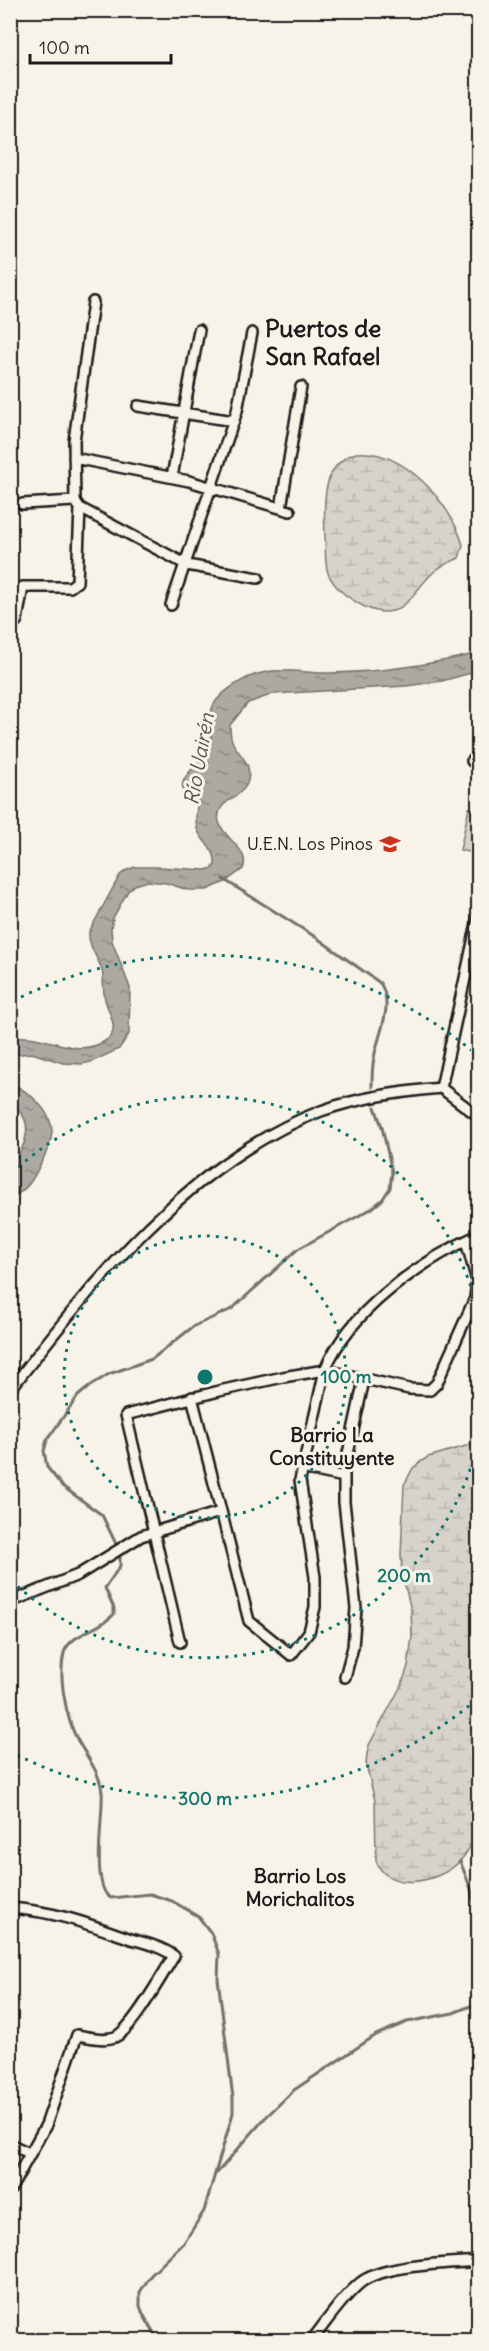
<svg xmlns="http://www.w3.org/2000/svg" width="489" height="2351" viewBox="0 0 489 2351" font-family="Delius,sans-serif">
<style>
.wetland{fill:url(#wetland-marsh);stroke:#7a7874;stroke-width:1.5}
.pitch{fill:#d7d3cb;stroke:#7a7874;stroke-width:1.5}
.water{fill:url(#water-ripples);stroke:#72716c;stroke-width:1.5}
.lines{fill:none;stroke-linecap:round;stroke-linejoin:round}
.stream{stroke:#72716c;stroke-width:3}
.minor-casing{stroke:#1c1c1c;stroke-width:14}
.minor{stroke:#f7f3e8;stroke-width:9}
.ring{fill:none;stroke:#0f766e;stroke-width:3;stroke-dasharray:3 6}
.labels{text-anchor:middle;stroke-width:6;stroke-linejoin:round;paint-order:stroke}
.poi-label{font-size:18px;fill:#1c1c1c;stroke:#f7f3e8;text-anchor:end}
.water-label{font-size:20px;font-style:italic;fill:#565452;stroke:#f7f3e8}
.neighbourhood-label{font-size:20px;font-weight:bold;fill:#1c1c1c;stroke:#f7f3e8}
.district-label{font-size:24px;font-weight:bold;fill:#1c1c1c;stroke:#f7f3e8}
.centre{fill:#0f766e;stroke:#f7f3e8;stroke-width:3}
.ring-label{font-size:18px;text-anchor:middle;font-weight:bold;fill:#0f766e;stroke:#f7f3e8;stroke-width:6;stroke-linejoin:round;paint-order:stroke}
</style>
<defs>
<pattern id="wetland-marsh" width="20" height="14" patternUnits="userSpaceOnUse" patternTransform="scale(1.5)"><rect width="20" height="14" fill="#d7d3cb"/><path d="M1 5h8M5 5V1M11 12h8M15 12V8" fill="none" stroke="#b8b5ae"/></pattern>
<pattern id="water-ripples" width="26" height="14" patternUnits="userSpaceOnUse" patternTransform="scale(1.5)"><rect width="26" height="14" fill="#aca9a2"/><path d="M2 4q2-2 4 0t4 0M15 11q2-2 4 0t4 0" fill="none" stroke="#8b8983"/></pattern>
</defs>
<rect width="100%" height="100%" fill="#f7f3e8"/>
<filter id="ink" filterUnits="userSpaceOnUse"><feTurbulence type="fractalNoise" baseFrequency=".0167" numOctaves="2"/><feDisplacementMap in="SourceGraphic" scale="12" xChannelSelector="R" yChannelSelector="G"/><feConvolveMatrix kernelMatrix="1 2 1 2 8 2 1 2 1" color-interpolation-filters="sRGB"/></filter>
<g filter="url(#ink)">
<!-- wetland -->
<path class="wetland" d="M356,453C404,449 451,503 463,545L459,558C451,562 442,565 435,571C411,591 405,625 365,607C351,600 334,588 328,573C324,562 326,548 325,536C324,506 320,464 356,453Z
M478,1439V1533C469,1550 474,1568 478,1586V1819C476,1835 471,1849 460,1861C441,1882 388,1894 376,1861L375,1801L366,1764L367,1754L369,1745L402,1684L408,1666L412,1637L411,1610L402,1574L401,1555L404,1485L413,1468L420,1462L428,1457L466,1446Z"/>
<!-- pitch -->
<path class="pitch" d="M469,808L478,810V854L460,850Z"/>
<!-- water -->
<path class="water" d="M478,653V671L442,681L406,686L273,694L248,703L230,725C230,731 230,738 233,743C240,757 252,762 248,780C244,799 214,799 219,822C223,839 251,849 243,869L225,882L207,890H188L166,883L148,881L135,885L128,891L113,918L111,928L112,941L130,988L129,1034L119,1049L91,1062L82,1064L63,1063L32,1053L11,1055V1038C44,1030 73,1061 105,1041C122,1031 108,1013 105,999C102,989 105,977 101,967C96,955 88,945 89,932L120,875L127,870L135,867H160L205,870L213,868L215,865C217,849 204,845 198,831C193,820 199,809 196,797C193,795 187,794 184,791C176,780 201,761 206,754C218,738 204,717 216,701C227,687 249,675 266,672C286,668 309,674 330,673C380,672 430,665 478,653Z
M11,1084C29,1091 52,1111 52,1132C51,1144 46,1153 41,1163C33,1180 28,1189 11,1198V1163C27,1149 36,1117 11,1106Z"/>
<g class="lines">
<!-- stream -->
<path class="stream" d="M223,879L317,938L380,983C395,1005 378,1034 374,1058C372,1067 372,1077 372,1087
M116,1544L102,1515L62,1486L47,1467L44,1451L47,1440L78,1396L90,1386L109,1374L152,1359L194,1326L232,1309L298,1249L371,1209L382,1200L390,1188L392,1172L382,1127L375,1107
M120,1557V1566L105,1588L114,1608V1614C101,1630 70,1633 64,1653C58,1676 66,1718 77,1739C86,1756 100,1772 102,1792C104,1814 90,1888 111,1898L150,1894L172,1901L198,1916L211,1933L219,1954L218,1979L233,2098V2113L204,2211L184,2243L151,2275L140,2292V2306L143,2314L158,2340
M460,1861L471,1889L478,1922
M217,2173L265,2118L294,2090L376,2035L407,2022L453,2013L478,2003"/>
<!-- minor casing -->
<g class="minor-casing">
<path id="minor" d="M93,302L74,441L75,501L80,508L187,565L258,578
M138,406L234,421
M74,458L189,481L290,511
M172,477L199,330
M22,504L75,501
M281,508L301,387
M171,605L237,411L252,333
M10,628L17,620L23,587H70L77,582L80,508
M472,761L478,764
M441,1088L478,919
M10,1390C93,1282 190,1161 321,1111C360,1097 400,1092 441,1088L478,1116
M192,1397L249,1621L291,1655L309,1632L315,1607V1577L300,1480L325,1370C349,1311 421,1261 478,1235
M301,1468L344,1477
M10,1602L78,1575L141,1536L220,1512
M180,1642L126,1415L219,1391L283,1377L325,1370L409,1389L430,1390L437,1383L475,1298L477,1281L466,1241
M345,1677L353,1647L356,1608L344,1502V1472L364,1380
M10,1908C58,1912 88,1924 131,1939C146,1943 162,1947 174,1956C163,1973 132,2030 115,2037C104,2041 89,2037 77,2035L46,2125L10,2190
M10,2144L29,2153
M312,2340C327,2321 341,2299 360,2283C383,2264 448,2264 478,2261"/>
</g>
<!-- minor -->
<use href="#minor" class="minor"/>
</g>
</g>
<!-- distance rings -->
<g class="ring">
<circle cx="205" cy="1377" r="141"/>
<path d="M478 1443A281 281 0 0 1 12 1581M12 1173A281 281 0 0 1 478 1311"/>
<path d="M476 1700A422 422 0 0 1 13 1753M13 1001A422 422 0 0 1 476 1054"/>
</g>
<!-- icons -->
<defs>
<g id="school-bare" transform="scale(1.62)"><path d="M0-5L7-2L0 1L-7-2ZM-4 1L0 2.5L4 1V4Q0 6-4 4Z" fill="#c8321e" stroke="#f7f3e8" stroke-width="2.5" paint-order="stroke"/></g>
</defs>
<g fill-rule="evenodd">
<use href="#school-bare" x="390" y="844"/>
</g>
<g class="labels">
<!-- poi labels -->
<g class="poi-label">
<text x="373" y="850">U.E.N. Los Pinos</text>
</g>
<!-- water labels -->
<g class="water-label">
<text transform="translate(199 759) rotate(-80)" y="7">Río Uairén</text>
</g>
<!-- neighbourhood labels -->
<g class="neighbourhood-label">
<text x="332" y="1442">Barrio La<tspan x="332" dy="23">Constituyente</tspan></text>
<text x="300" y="1883">Barrio Los<tspan x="300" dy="23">Morichalitos</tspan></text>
</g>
<!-- district labels -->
<g class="district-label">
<text x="323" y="337">Puertos de<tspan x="323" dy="28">San Rafael</tspan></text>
</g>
</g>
<circle cx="205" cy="1377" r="9" class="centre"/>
<g class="ring-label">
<text x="346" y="1383">100 m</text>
<text x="404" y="1582">200 m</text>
<text x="205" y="1805">300 m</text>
</g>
<!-- margin -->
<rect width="489" height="2351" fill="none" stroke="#f7f3e8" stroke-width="36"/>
<rect x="18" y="18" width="453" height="2315" fill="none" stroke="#1c1c1c" stroke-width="2" filter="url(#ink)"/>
<!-- scale -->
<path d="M30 54v9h141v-9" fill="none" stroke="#1c1c1c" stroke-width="3"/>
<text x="39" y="54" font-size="18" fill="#1c1c1c" stroke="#f7f3e8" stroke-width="4.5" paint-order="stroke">100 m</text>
</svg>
